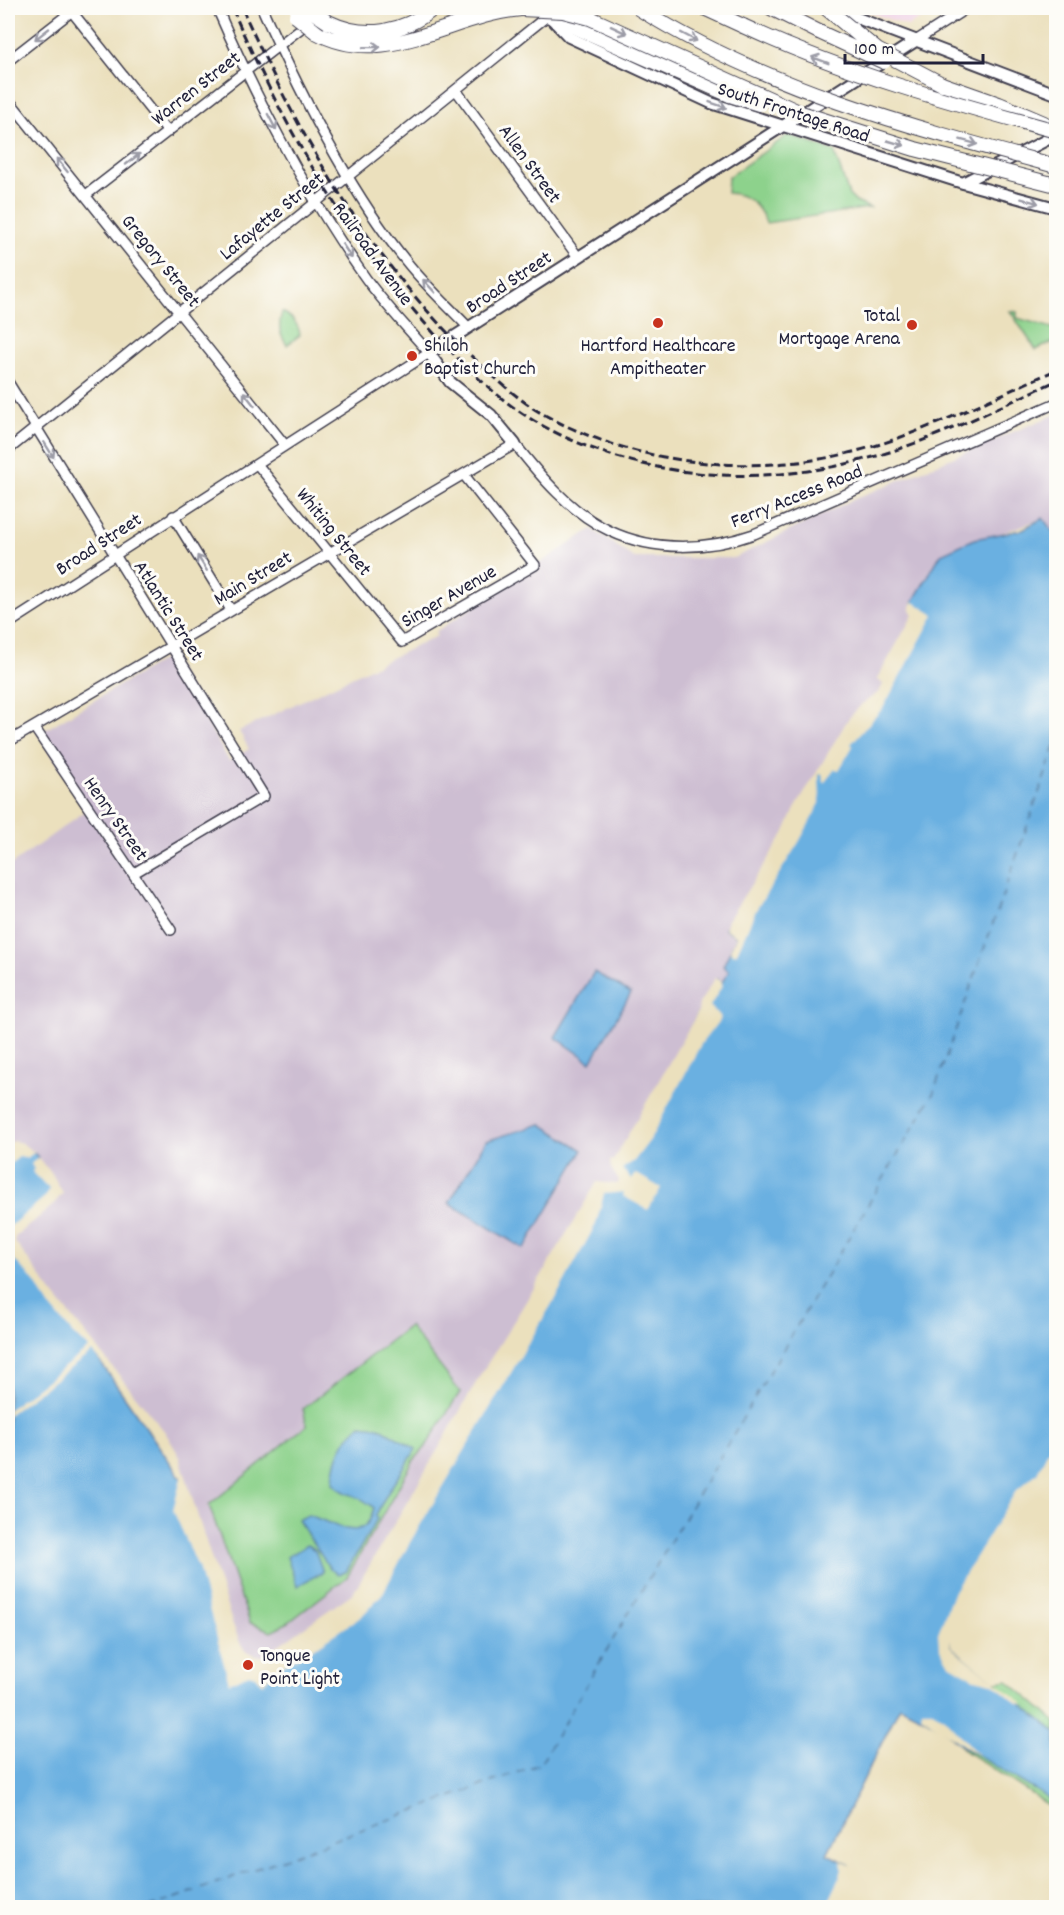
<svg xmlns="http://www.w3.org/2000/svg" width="1064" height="1915" viewBox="0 0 1064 1915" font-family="Dekko,sans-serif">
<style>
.built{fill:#efd0e6}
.industrial{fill:#cdbed2}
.green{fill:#8dd28c;stroke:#587a64;stroke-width:1.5}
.water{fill:#6ab0e1;stroke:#46698e;stroke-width:1.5}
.pier{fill:#ebe0bd}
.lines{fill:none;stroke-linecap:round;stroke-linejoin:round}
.ferry{stroke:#3f5b7d;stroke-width:1.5;stroke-dasharray:8 6;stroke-linecap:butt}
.minor-casing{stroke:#403e4e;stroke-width:12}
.major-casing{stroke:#403e4e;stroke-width:14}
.highway-casing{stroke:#403e4e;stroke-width:16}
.minor{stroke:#fff;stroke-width:9}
.major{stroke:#fff;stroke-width:10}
.highway{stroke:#fff;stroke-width:14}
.rail{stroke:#22223b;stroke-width:3;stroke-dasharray:9 4.5;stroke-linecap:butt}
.highway-bridge-casing{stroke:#403e4e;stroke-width:16;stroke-linecap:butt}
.highway-bridge{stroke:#fff;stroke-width:14}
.oneway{stroke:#9c9ca7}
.poi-dot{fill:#c8321e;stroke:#fdfcf7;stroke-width:2}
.labels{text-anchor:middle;stroke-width:6;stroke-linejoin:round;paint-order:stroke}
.street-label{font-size:20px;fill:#22223b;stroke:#fdfcf7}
.poi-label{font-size:20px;fill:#22223b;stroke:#fdfcf7;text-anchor:start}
</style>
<rect width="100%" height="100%" fill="#fdfcf7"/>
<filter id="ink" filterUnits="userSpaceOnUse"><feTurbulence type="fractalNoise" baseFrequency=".0167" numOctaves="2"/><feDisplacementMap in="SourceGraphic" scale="12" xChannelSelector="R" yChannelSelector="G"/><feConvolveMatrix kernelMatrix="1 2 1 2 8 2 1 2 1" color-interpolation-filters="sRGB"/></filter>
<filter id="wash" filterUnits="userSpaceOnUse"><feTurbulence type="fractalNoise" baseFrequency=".008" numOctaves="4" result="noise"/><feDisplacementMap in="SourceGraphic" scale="24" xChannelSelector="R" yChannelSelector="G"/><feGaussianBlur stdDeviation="1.35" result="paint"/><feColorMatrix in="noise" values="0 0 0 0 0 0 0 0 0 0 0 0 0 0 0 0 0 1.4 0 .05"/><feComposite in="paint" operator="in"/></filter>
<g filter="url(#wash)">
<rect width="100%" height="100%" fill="#ebe0bd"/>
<!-- built -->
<path class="built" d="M858,8H939L908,26Z"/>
<!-- industrial -->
<path class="industrial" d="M1056,414V536L1044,518L941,554L912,603L916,616L887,683L725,928L738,936L723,966L730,970L722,982L718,979L618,1187L599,1184L481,1374L355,1595L263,1659L243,1652L229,1622L180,1457L165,1432L12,1243L8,1149V867L88,809L38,734L167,657L171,658L229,761L249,749L239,731L437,636L435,632L592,529L634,558H734L850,501Z"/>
<!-- green -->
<path class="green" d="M788,135L834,151L849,195L856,202L870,208L766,223C759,205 748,194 727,193L728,177Z
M1010,311L1017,312V318L1056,329V341L1036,350Z
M282,312C291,316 299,324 300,335L287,345C279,334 278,326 282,312Z
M409,1326L460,1392L425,1448L414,1460L347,1577L289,1622L271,1631L250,1623L209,1505L307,1425L303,1409Z
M1007,1680L1056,1722V1742L987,1684Z
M954,1727L1056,1786V1810L967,1752L959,1744Z"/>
<!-- water -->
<path class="water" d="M1043,518L1056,536V1436L1051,1445L1055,1453L1024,1492L948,1626L950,1646L1056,1732V1803L959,1744L940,1727L900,1706L827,1854L850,1865L834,1907H809L803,1904L801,1908H8V1149L34,1153L38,1157L36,1160L60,1193L12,1235V1243L88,1344L183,1481L229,1622L243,1652L264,1659L355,1595L600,1184L616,1187L622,1180L614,1167L717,979L722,982L729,971L723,966L737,936L725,929L787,836L798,811L840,739L879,695L916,616L912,603L941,554L974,539L1021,530Z
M594,972L631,993L591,1062L555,1037Z
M541,1124L583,1150L524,1249L449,1203L486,1141Z
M360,1425L379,1427L416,1449C403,1472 385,1492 376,1516L377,1519L346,1572L338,1574L330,1569L298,1520L308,1515C333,1522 365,1548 374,1508C357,1492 347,1498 333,1483C334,1459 342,1441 360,1425Z
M307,1545L315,1550L323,1572L297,1586L287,1557Z"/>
<!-- pier -->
<path class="pier" d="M912,601L934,615L883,708L851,744L853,746L839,770L835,769L824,783L822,774L819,775L820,803L799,842L756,910L737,953L733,954L730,950L737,936L725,929L728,920L784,834L795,809L848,719L862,704L879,692L883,684L877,679L913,615L910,608Z
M715,978L722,982V986L710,1006L721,1018L701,1044L650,1140L634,1161L622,1169L631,1179L635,1173L661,1188L648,1210L623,1196L624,1192L604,1194L596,1224L556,1297L409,1544L383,1593L361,1617L313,1649L282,1666L262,1684L255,1676L249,1674L229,1683L198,1567L173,1510L181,1479L180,1471L186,1480L232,1622L240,1643L245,1650L256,1656H263L353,1593L597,1182L617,1184L619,1181L611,1168L610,1160L613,1161L698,1012L699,1004Z
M13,1141L22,1143L32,1151L35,1150L34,1153L26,1158L19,1157L8,1166V1145Z
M37,1158L51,1172L63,1193L51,1207L15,1237V1242L118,1382L92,1352L8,1415V1410L89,1348L73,1334L48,1304L36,1283L8,1253V1228L46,1196L49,1189L32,1171L34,1169L31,1164Z
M1051,1445L1056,1449V1457L1037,1491L1026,1495L951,1626L950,1646L1024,1704L1017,1703L992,1683L975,1679L949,1664L939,1647L938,1633L954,1591L1016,1491L1037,1473Z
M922,1710H931L944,1718L979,1756L921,1716Z
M841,1861L853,1866L849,1887L838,1908L826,1907L837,1884L842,1869Z"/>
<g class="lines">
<!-- ferry -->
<path class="ferry" d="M149,1908L540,1764L933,1094L1056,744"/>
</g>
</g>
<g filter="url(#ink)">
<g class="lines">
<!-- minor casing -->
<g class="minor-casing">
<path id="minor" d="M69,8L168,132
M262,8C298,89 350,192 406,261C425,285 448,306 469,328
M917,40L967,8
M8,61L76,8
M456,90L578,257
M8,99L285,445
M86,195L327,8
M8,382L264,796L134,873
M8,450L551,13
M257,464L402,642L535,565L464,475
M173,516L231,610
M8,624L429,353C407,327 381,301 362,273C304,190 257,100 217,8
M34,727L171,930
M8,742L515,444C540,476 571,513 610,531C654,552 709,550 754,534L1056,403"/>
</g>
<!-- major casing -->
<g class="major-casing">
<path id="major" d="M831,8L1056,94
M552,19L569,37L711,103L963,183L1056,208
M963,183L1056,135
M515,444L491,415L450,382L429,353L917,40"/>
</g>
<!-- highway casing -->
<g class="highway-casing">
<path id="highway" d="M704,8L743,26
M771,8L819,32
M548,15L730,95
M328,22C365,40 403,33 434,8
M316,32C385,70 451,15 521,9
M942,84L999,104L1044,123"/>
</g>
<!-- minor -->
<use href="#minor" class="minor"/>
<!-- major -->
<use href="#major" class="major"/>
<!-- highway -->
<use href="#highway" class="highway"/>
<!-- rail -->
<path class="rail" d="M232,8C285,130 350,244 442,342C468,369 498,399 531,419C628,477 749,489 858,461C927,444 992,410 1056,381
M242,8C300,139 374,268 481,365C500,382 521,402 543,414C625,460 727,474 820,459C903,445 980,403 1056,370"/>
<!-- highway-bridge casing -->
<g class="highway-bridge-casing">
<path id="highway-bridge" d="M307,8L328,22
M638,8C767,89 911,127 1056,166
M826,8L877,50L942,84
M521,9L563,11L590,18L801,113L915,149L1056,185
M296,16L316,32
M743,26C844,73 949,102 1056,131
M819,32L884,62
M730,95L759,104"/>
</g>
<!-- highway-bridge -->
<use href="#highway-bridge" class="highway-bridge"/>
</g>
<!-- one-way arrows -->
<defs><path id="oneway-shaft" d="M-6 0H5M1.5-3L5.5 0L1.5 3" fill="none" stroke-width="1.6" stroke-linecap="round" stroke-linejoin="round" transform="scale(1.5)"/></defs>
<g class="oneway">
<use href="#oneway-shaft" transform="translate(619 30) rotate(25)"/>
<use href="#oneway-shaft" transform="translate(42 34) rotate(142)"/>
<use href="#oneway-shaft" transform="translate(689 37) rotate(28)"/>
<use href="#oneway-shaft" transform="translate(372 47) rotate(-1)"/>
<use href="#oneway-shaft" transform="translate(820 60) rotate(-159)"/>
<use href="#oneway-shaft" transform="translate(718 105) rotate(19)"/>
<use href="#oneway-shaft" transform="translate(272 122) rotate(62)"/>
<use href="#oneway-shaft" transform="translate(969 142) rotate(15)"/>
<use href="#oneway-shaft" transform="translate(896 143) rotate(16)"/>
<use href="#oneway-shaft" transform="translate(133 159) rotate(-38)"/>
<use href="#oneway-shaft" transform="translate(62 165) rotate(-129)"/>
<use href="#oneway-shaft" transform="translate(1030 201) rotate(15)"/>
<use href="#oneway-shaft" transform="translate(347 251) rotate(56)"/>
<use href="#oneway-shaft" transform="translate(429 286) rotate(-133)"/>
<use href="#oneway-shaft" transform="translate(249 399) rotate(-128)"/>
<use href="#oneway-shaft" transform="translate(49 450) rotate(58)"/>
<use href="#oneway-shaft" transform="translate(202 563) rotate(-122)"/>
</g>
</g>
<!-- markers -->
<g class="poi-dot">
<circle cx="658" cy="323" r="6"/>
<circle cx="912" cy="325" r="6"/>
<circle cx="412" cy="356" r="6"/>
<circle cx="248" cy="1665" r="6"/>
</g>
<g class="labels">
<!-- street labels -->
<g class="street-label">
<text transform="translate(195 87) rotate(-38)" y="7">Warren Street</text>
<text transform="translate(794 111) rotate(18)" y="7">South Frontage Road</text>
<text transform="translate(531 163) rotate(54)" y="7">Allen Street</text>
<text transform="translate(271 215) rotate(-39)" y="7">Lafayette Street</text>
<text transform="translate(374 253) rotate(54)" y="7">Railroad Avenue</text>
<text transform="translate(162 260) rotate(51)" y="7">Gregory Street</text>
<text transform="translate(508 281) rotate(-33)" y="7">Broad Street</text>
<text transform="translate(796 495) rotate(-22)" y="7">Ferry Access Road</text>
<text transform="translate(335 531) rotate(51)" y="7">Whiting Street</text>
<text transform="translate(98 543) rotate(-33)" y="7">Broad Street</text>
<text transform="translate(252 577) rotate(-31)" y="7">Main Street</text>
<text transform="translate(448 595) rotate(-30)" y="7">Singer Avenue</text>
<text transform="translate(170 610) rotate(58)" y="7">Atlantic Street</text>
<text transform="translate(117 818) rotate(55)" y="7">Henry Street</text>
</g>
<!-- poi labels -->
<g class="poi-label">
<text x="900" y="321" text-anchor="end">Total<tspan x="900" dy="23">Mortgage Arena</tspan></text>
<text x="424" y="351">Shiloh<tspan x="424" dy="23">Baptist Church</tspan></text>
<text x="658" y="351" text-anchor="middle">Hartford Healthcare<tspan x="658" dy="23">Ampitheater</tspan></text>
<text x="260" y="1661">Tongue<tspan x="260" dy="23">Point Light</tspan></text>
</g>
</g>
<!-- margin -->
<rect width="1064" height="1915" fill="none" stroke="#fdfcf7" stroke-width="30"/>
<!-- scale -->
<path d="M845 54v9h138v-9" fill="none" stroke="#22223b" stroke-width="3"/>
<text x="854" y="54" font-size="18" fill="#22223b" stroke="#fdfcf7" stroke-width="4.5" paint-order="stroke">100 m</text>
</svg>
